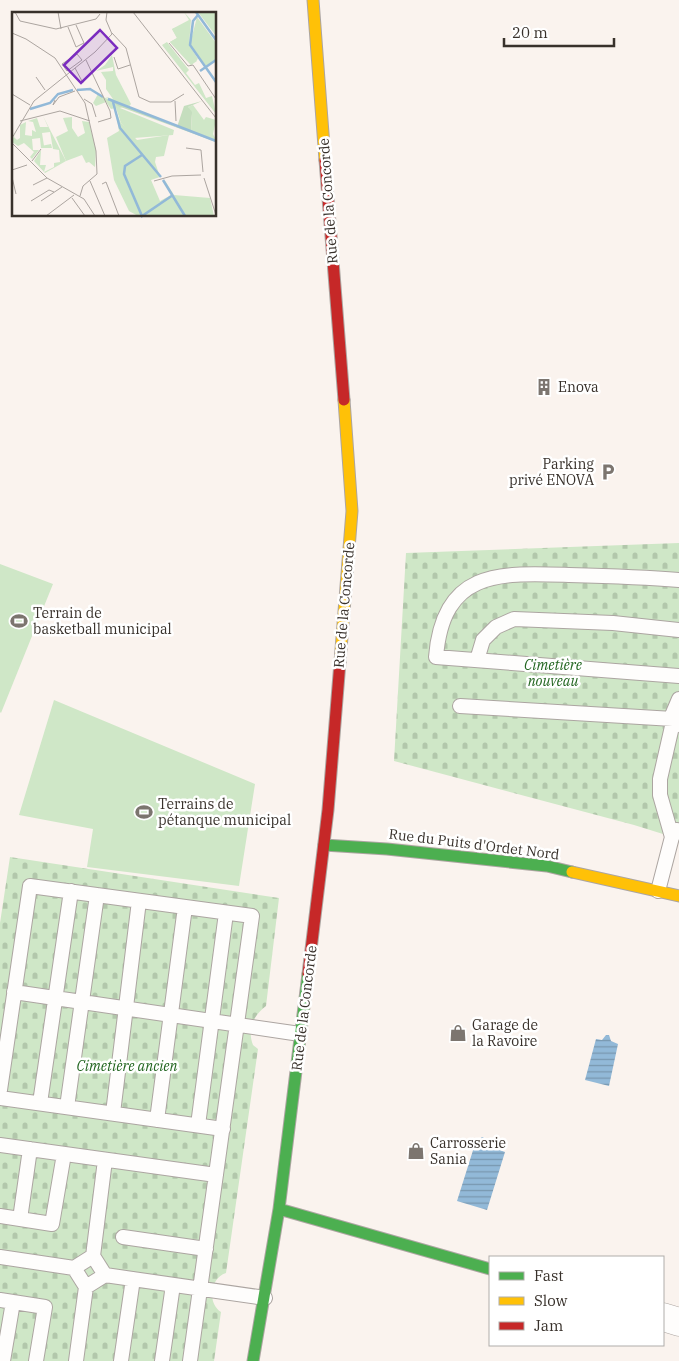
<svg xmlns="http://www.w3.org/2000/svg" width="679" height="1361" viewBox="0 0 679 1361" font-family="'IBM Plex Serif',serif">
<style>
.cemetery{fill:url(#cemetery-stones)}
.park{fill:#cfe7c7}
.water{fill:url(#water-rules)}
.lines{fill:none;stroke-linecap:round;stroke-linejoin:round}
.lane-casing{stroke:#aca5a1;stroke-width:16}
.street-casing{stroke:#aca5a1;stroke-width:29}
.fast-casing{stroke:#aca5a1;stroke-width:13}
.slow-casing{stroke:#aca5a1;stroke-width:13}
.jam-casing{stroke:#aca5a1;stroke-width:13}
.lane{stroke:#fefdfc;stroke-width:14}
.street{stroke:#fefdfc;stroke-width:28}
.fast{stroke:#4caf50;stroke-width:11}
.slow{stroke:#ffc107;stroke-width:11}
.jam{stroke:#c62828;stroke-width:11}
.labels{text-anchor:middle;stroke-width:5;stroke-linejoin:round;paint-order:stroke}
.street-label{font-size:14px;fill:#38312b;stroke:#fff}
.poi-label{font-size:14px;fill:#38312b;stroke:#fff;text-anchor:start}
.park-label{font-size:14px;font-style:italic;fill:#236621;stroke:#fff}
.inset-river{fill:none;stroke:#92b9d8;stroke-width:2.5}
.inset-road{fill:none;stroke:#aca5a0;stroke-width:1}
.view{fill:#7b2cbf;fill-opacity:0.15;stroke:#7b2cbf;stroke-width:2.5}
.inset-edge{fill:none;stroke:#38312b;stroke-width:2.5}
</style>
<defs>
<pattern id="cemetery-stones" width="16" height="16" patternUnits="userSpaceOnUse" patternTransform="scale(1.25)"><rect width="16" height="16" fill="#cfe7c7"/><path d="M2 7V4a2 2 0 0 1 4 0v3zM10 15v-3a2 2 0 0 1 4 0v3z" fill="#b2c7ab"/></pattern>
<pattern id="water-rules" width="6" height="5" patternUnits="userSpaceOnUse" patternTransform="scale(1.25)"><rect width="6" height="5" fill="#92b9d8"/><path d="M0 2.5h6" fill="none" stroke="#7897af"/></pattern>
</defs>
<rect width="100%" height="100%" fill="#faf3ee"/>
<!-- cemetery -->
<path class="cemetery" d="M679,543V839L634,825L394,761L406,553Z
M10,857L279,898L266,1006C253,1016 247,1029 253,1045L258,1049L226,1273C210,1278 207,1303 221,1312L214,1361H0V923Z"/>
<!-- park -->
<path class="park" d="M0,564L53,584L1,713L0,712Z
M54,700L255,784L239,886L87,867L93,829L19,815Z"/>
<!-- water -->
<path class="water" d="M606,1035H609L611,1041L618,1044L609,1086L585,1080L596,1039L602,1040Z
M482,1137L489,1140L491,1147L505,1152L487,1210L457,1201L475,1144Z"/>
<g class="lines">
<!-- lane casing -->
<g class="lane-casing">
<path id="lane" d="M679,580C642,577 606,576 569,575C500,573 443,569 436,657L679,676
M477,660L483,640L496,627L514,619L613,623L679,630
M460,706L673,719
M675,726L673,713L679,699
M672,837L660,795V779L673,722
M658,891L672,837L677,830
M14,992L300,1034
M0,1090L30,886L252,916L190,1361
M0,1098L223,1129
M40,1103L71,891
M67,1107L97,895
M113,1113L139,901
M157,1120L185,907
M198,1125L226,913
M0,1145L216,1175
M0,1216L52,1224L64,1154
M20,1219L30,1149
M123,1237L206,1249
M93,1256L105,1160
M0,1257L74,1268L93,1256L105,1275L86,1287L74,1268
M105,1275L265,1298
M0,1300L45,1307L36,1361
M3,1361L13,1302
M76,1361L86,1287
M121,1361L133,1279
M162,1361L173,1285"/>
</g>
<!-- street casing -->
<g class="street-casing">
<path id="street" d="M663,1317L679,1322"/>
</g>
<!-- fast casing -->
<g class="fast-casing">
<path id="fast" d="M324,845L387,849L547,866L572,872
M279,1209L490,1269
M253,1361L279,1209L308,974"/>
</g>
<!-- slow casing -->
<g class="slow-casing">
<path id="slow" d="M313,0L325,160
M340,662L352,511L344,400
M572,872L679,896"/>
</g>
<!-- jam casing -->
<g class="jam-casing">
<path id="jam" d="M325,160L344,400
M308,974L328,810L340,662"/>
</g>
<!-- lane -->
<use href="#lane" class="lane"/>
<!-- street -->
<use href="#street" class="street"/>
<!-- fast -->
<use href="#fast" class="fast"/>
<!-- slow -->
<use href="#slow" class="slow"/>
<!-- jam -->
<use href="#jam" class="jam"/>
</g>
<!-- icons -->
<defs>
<g id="building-bare" transform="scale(1.35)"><path d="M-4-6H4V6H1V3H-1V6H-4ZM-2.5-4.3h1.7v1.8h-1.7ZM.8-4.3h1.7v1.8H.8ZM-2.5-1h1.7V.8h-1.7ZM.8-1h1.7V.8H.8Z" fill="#7c756f" stroke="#fff" stroke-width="2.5" paint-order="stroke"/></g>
<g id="parking-bare" transform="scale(1.35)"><path d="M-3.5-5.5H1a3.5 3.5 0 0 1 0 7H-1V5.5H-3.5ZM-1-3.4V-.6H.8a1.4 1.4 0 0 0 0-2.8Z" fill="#7c756f" stroke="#fff" stroke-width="2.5" paint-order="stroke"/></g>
<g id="stadium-bare" transform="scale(1.35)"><path d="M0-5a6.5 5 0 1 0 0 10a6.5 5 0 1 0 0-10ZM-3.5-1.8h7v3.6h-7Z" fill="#7c756f" stroke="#fff" stroke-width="2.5" paint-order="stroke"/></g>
<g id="shop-bare" transform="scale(1.35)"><path d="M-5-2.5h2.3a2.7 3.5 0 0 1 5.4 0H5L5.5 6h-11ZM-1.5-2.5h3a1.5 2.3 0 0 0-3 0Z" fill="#7c756f" stroke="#fff" stroke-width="2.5" paint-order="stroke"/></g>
</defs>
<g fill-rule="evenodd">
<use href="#building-bare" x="544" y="387"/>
<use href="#parking-bare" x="608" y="472"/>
<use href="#stadium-bare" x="19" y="621"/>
<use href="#stadium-bare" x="144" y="812"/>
<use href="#shop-bare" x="458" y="1033"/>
<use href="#shop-bare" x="416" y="1151"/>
</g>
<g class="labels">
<!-- street labels -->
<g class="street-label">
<text transform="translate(328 201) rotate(-94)" y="5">Rue de la Concorde</text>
<text transform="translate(344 605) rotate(-85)" y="5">Rue de la Concorde</text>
<text transform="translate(474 844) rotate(7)" y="5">Rue du Puits d'Ordet Nord</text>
<text transform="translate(304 1008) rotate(-83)" y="5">Rue de la Concorde</text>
</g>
<!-- poi labels -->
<g class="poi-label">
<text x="558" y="392">Enova</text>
<text x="594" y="469" text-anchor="end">Parking<tspan x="594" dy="16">privé ENOVA</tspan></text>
<text x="33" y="618">Terrain de<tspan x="33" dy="16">basketball municipal</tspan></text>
<text x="158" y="809">Terrains de<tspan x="158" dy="16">pétanque municipal</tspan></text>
<text x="472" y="1030">Garage de<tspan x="472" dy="16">la Ravoire</tspan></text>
<text x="430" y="1148">Carrosserie<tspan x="430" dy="16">Sania</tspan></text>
</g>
<!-- park labels -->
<g class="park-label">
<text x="553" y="670">Cimetière<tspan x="553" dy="16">nouveau</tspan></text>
<text x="127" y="1071">Cimetière ancien</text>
</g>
</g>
<!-- overview -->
<g transform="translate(12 12)">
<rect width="204" height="204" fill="#faf3ee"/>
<path d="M172,0L179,8L177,33L186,47L179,53L158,30L165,26L160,17L177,8ZM186,0H204V24ZM185,5L204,31V47L194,54L178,32ZM155,30L177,58L174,61L183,73L187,71L194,86L200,84L204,102L150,33ZM100,43L104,63L119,92L116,96L95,86L94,85L101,87L94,77V68L89,60L101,59V55L84,59L93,53ZM86,82L111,95L108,96L162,118L161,123L122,126L109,111L104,96L99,97L94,90L84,94L81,91ZM181,93L192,108L194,105L204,108L201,122L204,128L179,119L180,104L176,95ZM31,104L54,149L33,161L22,149L29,138L28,153H34L32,160L42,155V151L48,150L47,138L41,137L38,120L30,121L32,134H29L39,132L40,136H29L28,126L20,127L21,138H27L20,147L18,145L22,140L12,131L6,134L0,130V128L5,118L2,125L5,128L8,126V113L14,110L13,123L20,124V118L24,120L21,110L16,109L25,106L28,115H36Z" fill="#cfe7c7"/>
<path d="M95,86L165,115L172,94L190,89L176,95L180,100L179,119L204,130L106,94Z" fill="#c5debe"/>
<path d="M103,97L109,111L125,128L157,123L152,144L144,145L143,150L148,165L139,168L148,189L159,183L152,167L162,183L198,186L202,204H126L117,199L102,168L95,126L107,119Z" fill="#cfe7c7"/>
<path d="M165,15L185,49L179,53L158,30L165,26L160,17ZM60,105V116L66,125L73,121L70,109L77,110L84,138L83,155L77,150L74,151L70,143L54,149L44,125L56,119L51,106Z" fill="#cfe7c7"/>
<path class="inset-river" d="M184,0L204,28M186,3L181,9L178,33L204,70M188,59L204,48M65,78L78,77L91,85M96,87L204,129M101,90L108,116L149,165M18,97L38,91L46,82L61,78M130,143L113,154L112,162L130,204L161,183M151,168L173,204"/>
<path class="inset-road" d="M3,0L8,9L44,17L84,7L88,2M46,0L49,17M121,0L204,106M56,15L64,35L72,31L64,13M0,21L14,27L43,46L73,91L84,139L85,162L71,174L68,184M100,21L114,36L127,85L138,90H159L172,82M157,31L176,54L181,53L204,87M65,42L70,48L55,59L50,52ZM102,45L106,57L118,53M74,48L98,99L99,106L86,110M63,56L71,71M24,65L33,78M0,82L18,93M72,87L80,92L84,105M43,88L41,93L47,85L63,79M163,89L164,109M8,109L48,99L78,109M0,126L22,89L83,40L100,22L94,8L95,0M0,131L35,166L72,187L83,204M174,136L189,138L191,160M20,149L29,137M0,158L15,153M0,165L4,182M192,166L204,203M78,169L93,204M142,169L160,164L189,163M90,172L94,170L107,204M21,173L35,166M60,186L73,204M19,189L37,178L42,180M29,189L50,175M34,204L62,183"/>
<path class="view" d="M88,18L105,36L69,71L52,53Z"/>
<rect width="204" height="204" class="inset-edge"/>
</g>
<!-- legend -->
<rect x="489" y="1256" width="175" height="90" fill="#ffffff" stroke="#afadaa"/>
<rect x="499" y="1272" width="25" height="8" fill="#4caf50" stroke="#afadaa"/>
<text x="534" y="1281" font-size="15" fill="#38312b">Fast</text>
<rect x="499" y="1297" width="25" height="8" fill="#ffc107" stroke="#afadaa"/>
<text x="534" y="1306" font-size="15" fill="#38312b">Slow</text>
<rect x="499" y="1322" width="25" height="8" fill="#c62828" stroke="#afadaa"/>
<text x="534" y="1331" font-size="15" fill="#38312b">Jam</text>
<!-- scale -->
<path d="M504 38v8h110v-8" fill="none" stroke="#38312b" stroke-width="2.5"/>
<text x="512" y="38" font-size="15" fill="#38312b" stroke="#ffffff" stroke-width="4" paint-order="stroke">20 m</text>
</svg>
